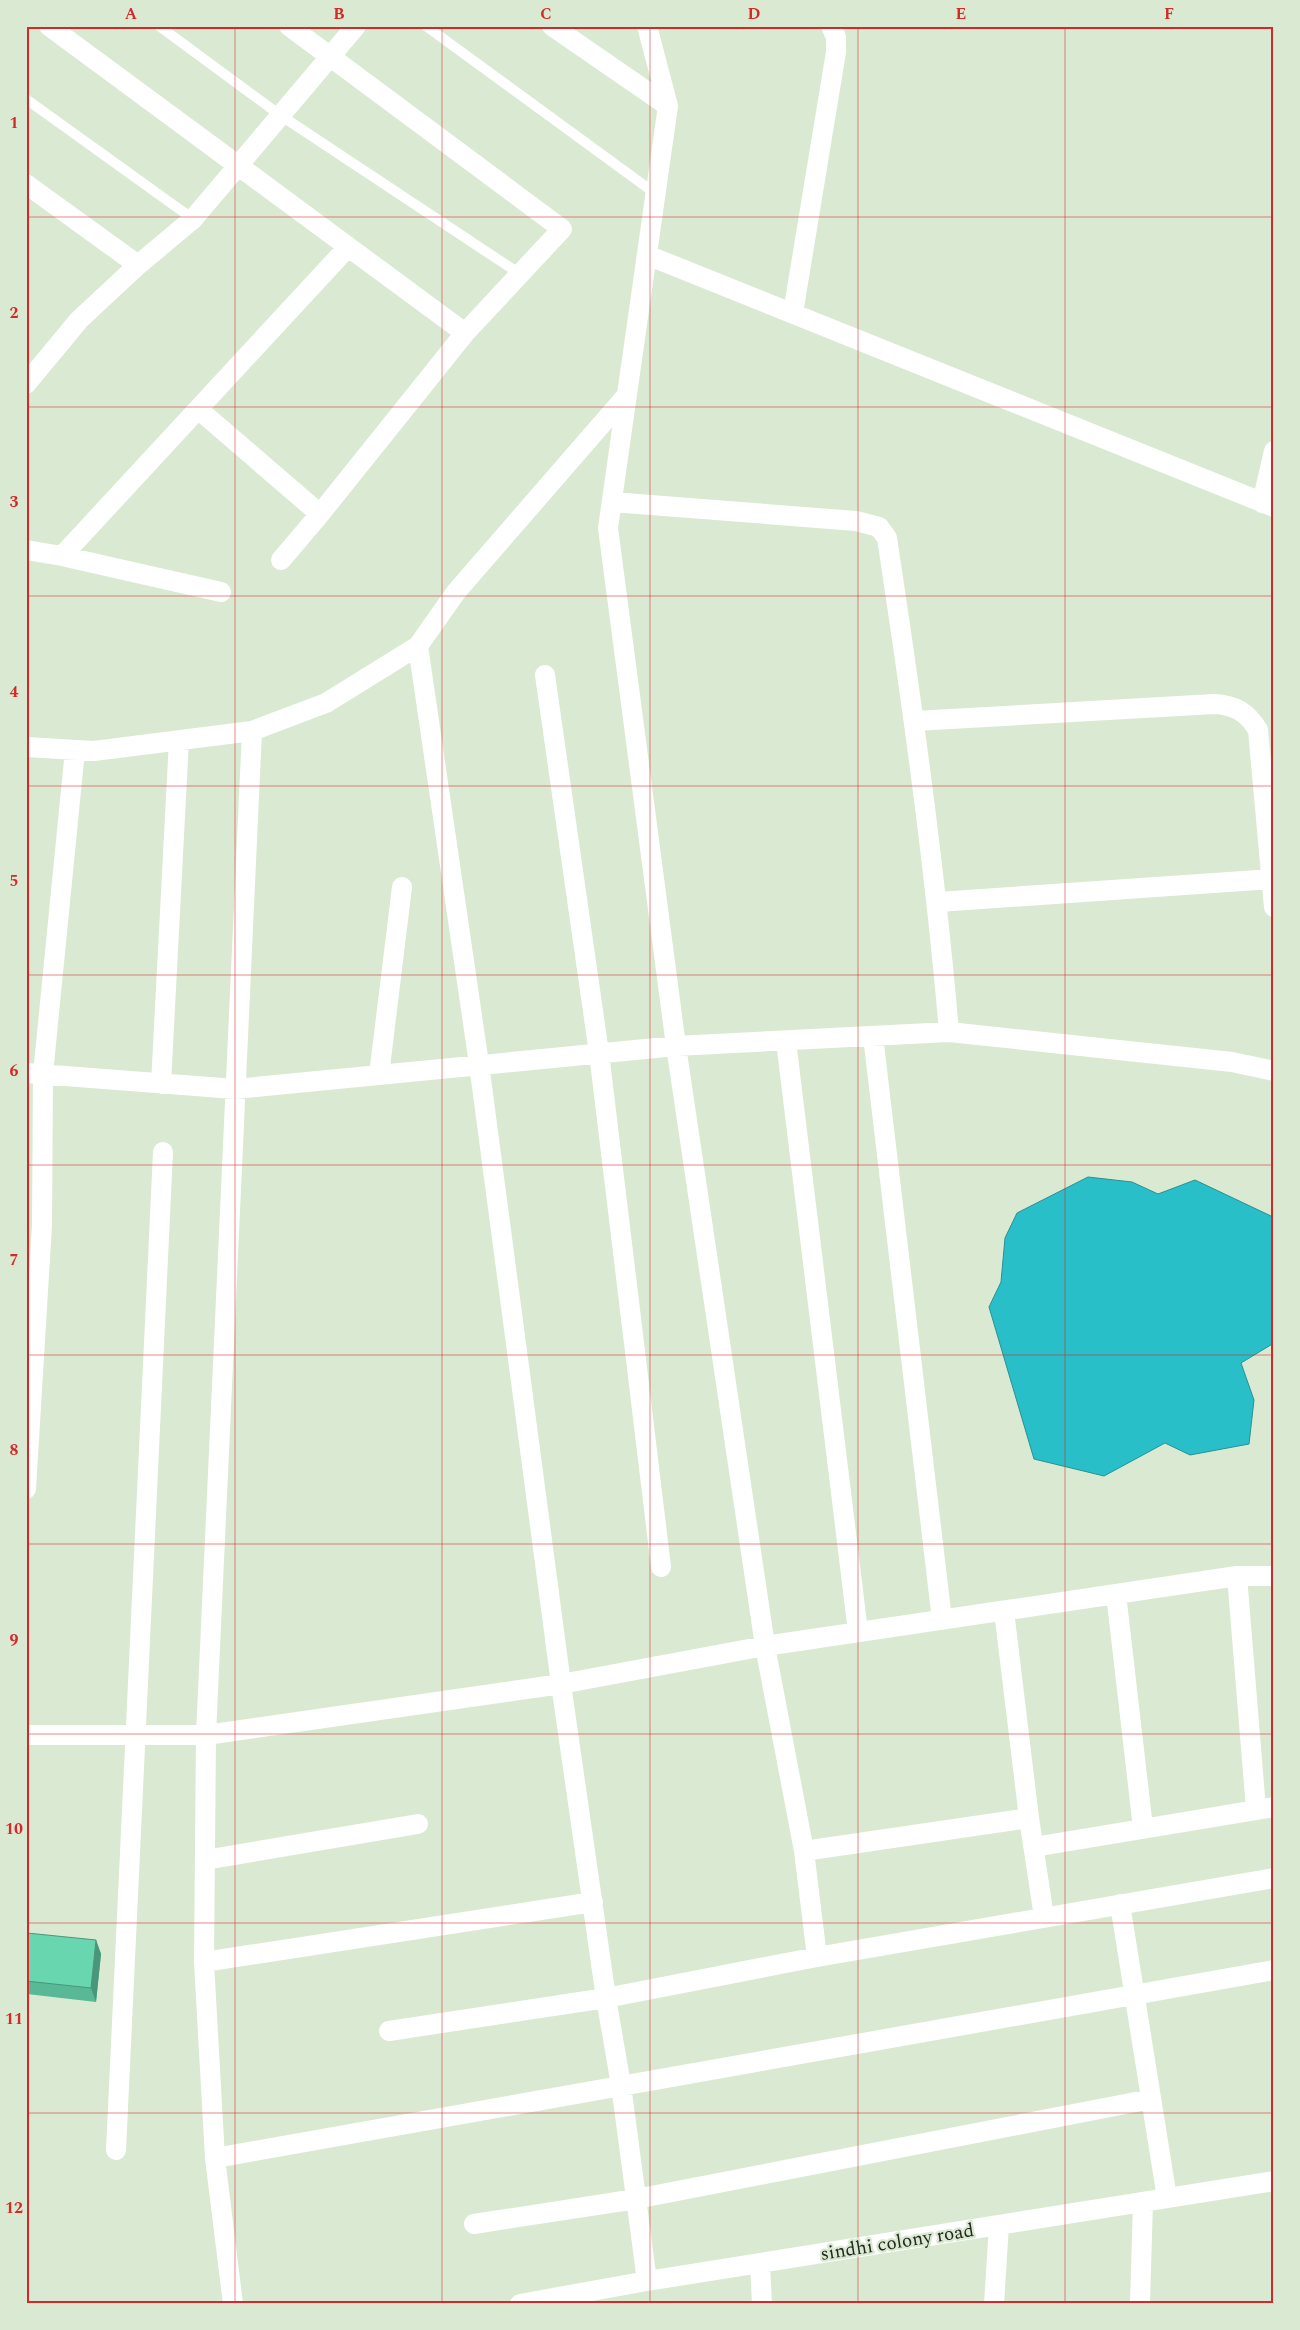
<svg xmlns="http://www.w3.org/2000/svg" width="1300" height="2330" viewBox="0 0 1300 2330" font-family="Spectral,serif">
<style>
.water{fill:#29bfc8;stroke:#279195}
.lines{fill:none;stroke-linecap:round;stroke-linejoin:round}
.service{stroke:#fff;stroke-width:10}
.minor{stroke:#fff;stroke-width:20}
.wall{fill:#59b896}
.shaded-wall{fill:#49967a}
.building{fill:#68d6ae;stroke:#49967a}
.grid{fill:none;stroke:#d62828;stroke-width:1;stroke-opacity:0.55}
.labels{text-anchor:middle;stroke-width:4.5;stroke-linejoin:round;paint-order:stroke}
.street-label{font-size:19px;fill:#22271f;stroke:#dae9d1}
.neatline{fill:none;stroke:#d62828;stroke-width:2}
.grid-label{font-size:16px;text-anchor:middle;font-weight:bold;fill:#d62828}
</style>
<rect width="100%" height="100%" fill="#dae9d1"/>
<!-- water -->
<path class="water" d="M1088,1177L1132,1182L1158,1194L1195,1180L1271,1216L1274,1223V1343L1241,1363L1254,1400L1249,1444L1190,1455L1165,1443L1104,1476L1034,1459L989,1307L1001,1282L1005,1238L1017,1213Z"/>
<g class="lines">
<!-- service -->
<path class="service" d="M159,26L280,115L520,274
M426,26L656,194
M26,99L193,219"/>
<!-- minor -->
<path class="minor" d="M49,26L465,333
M552,26L668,106
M647,26L668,106L608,528L676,1046L765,1646L804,1851L817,1957
M26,184L138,265
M647,255L1274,507
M793,313L836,52V37L831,26
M26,384L79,320L138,265L193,219L356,26
M198,409L320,514L465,333L562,229L289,26
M612,502L856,521L879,527L887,538C912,703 935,867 949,1032
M1262,503L1274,451
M26,550L62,556L221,592
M62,556L348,247
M281,560L320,514
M418,646L479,1064L561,1684L606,1998L621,2085L647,2281
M545,675L599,1053L661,1567
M915,721L1214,704C1235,705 1247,712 1258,730L1274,907
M26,747L94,751L252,731L326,703L418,646L456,592L627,395
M938,902L1273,879
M873,1036L942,1620
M786,1041L858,1632
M26,1073L235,1089L676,1046L949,1032L1232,1062L1274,1071
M379,1075L402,887
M161,1084L179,740
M26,1489L42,1225L43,1074L75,750
M1237,1576L1256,1809
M1116,1594L1143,1828
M1004,1611L1029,1818L1044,1917
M26,1735H206L561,1684L765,1646L1237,1576H1274
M1034,1847L1274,1807
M804,1851L1029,1818
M205,1860L418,1824
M1120,1904L1167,2198
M204,1962L593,1902
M389,2031L606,1998L817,1957L1274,1878
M116,2150L163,1152
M215,2158L1274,1970
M474,2224L636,2199L1151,2099
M760,2263L762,2304
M233,2304L215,2158L204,1962L206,1735L252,731
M520,2304L647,2281L1274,2181
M994,2304L999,2225
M1140,2304L1143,2202"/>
</g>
<!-- wall -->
<path class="wall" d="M96,1940L101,1954L96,2002L27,1994L26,1991V1942Z"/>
<!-- shaded-wall -->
<path class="shaded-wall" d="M96,1940L101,1954L96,2002L91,1988Z"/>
<!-- building -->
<path class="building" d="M27,1933L96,1940L91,1988L26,1981V1942Z"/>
<!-- grid -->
<path class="grid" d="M235,26V2304M442,26V2304M650,26V2304M858,26V2304M1065,26V2304M26,217H1274M26,407H1274M26,596H1274M26,786H1274M26,975H1274M26,1165H1274M26,1355H1274M26,1544H1274M26,1734H1274M26,1923H1274M26,2113H1274"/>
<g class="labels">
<!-- street labels -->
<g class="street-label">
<text transform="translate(897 2241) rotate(-9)" y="7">sindhi colony road</text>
</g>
</g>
<!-- border -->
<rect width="1300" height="2330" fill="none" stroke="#dae9d1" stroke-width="55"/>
<rect x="28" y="28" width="1244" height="2274" class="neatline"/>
<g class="grid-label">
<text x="131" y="19">A</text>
<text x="339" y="19">B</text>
<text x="546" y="19">C</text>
<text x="754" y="19">D</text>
<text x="961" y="19">E</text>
<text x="1169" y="19">F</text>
<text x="14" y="128">1</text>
<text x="14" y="318">2</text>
<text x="14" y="507">3</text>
<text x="14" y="697">4</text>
<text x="14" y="886">5</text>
<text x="14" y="1076">6</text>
<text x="14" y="1265">7</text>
<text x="14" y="1455">8</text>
<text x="14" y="1645">9</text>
<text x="14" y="1834">10</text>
<text x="14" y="2024">11</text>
<text x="14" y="2213">12</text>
</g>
</svg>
